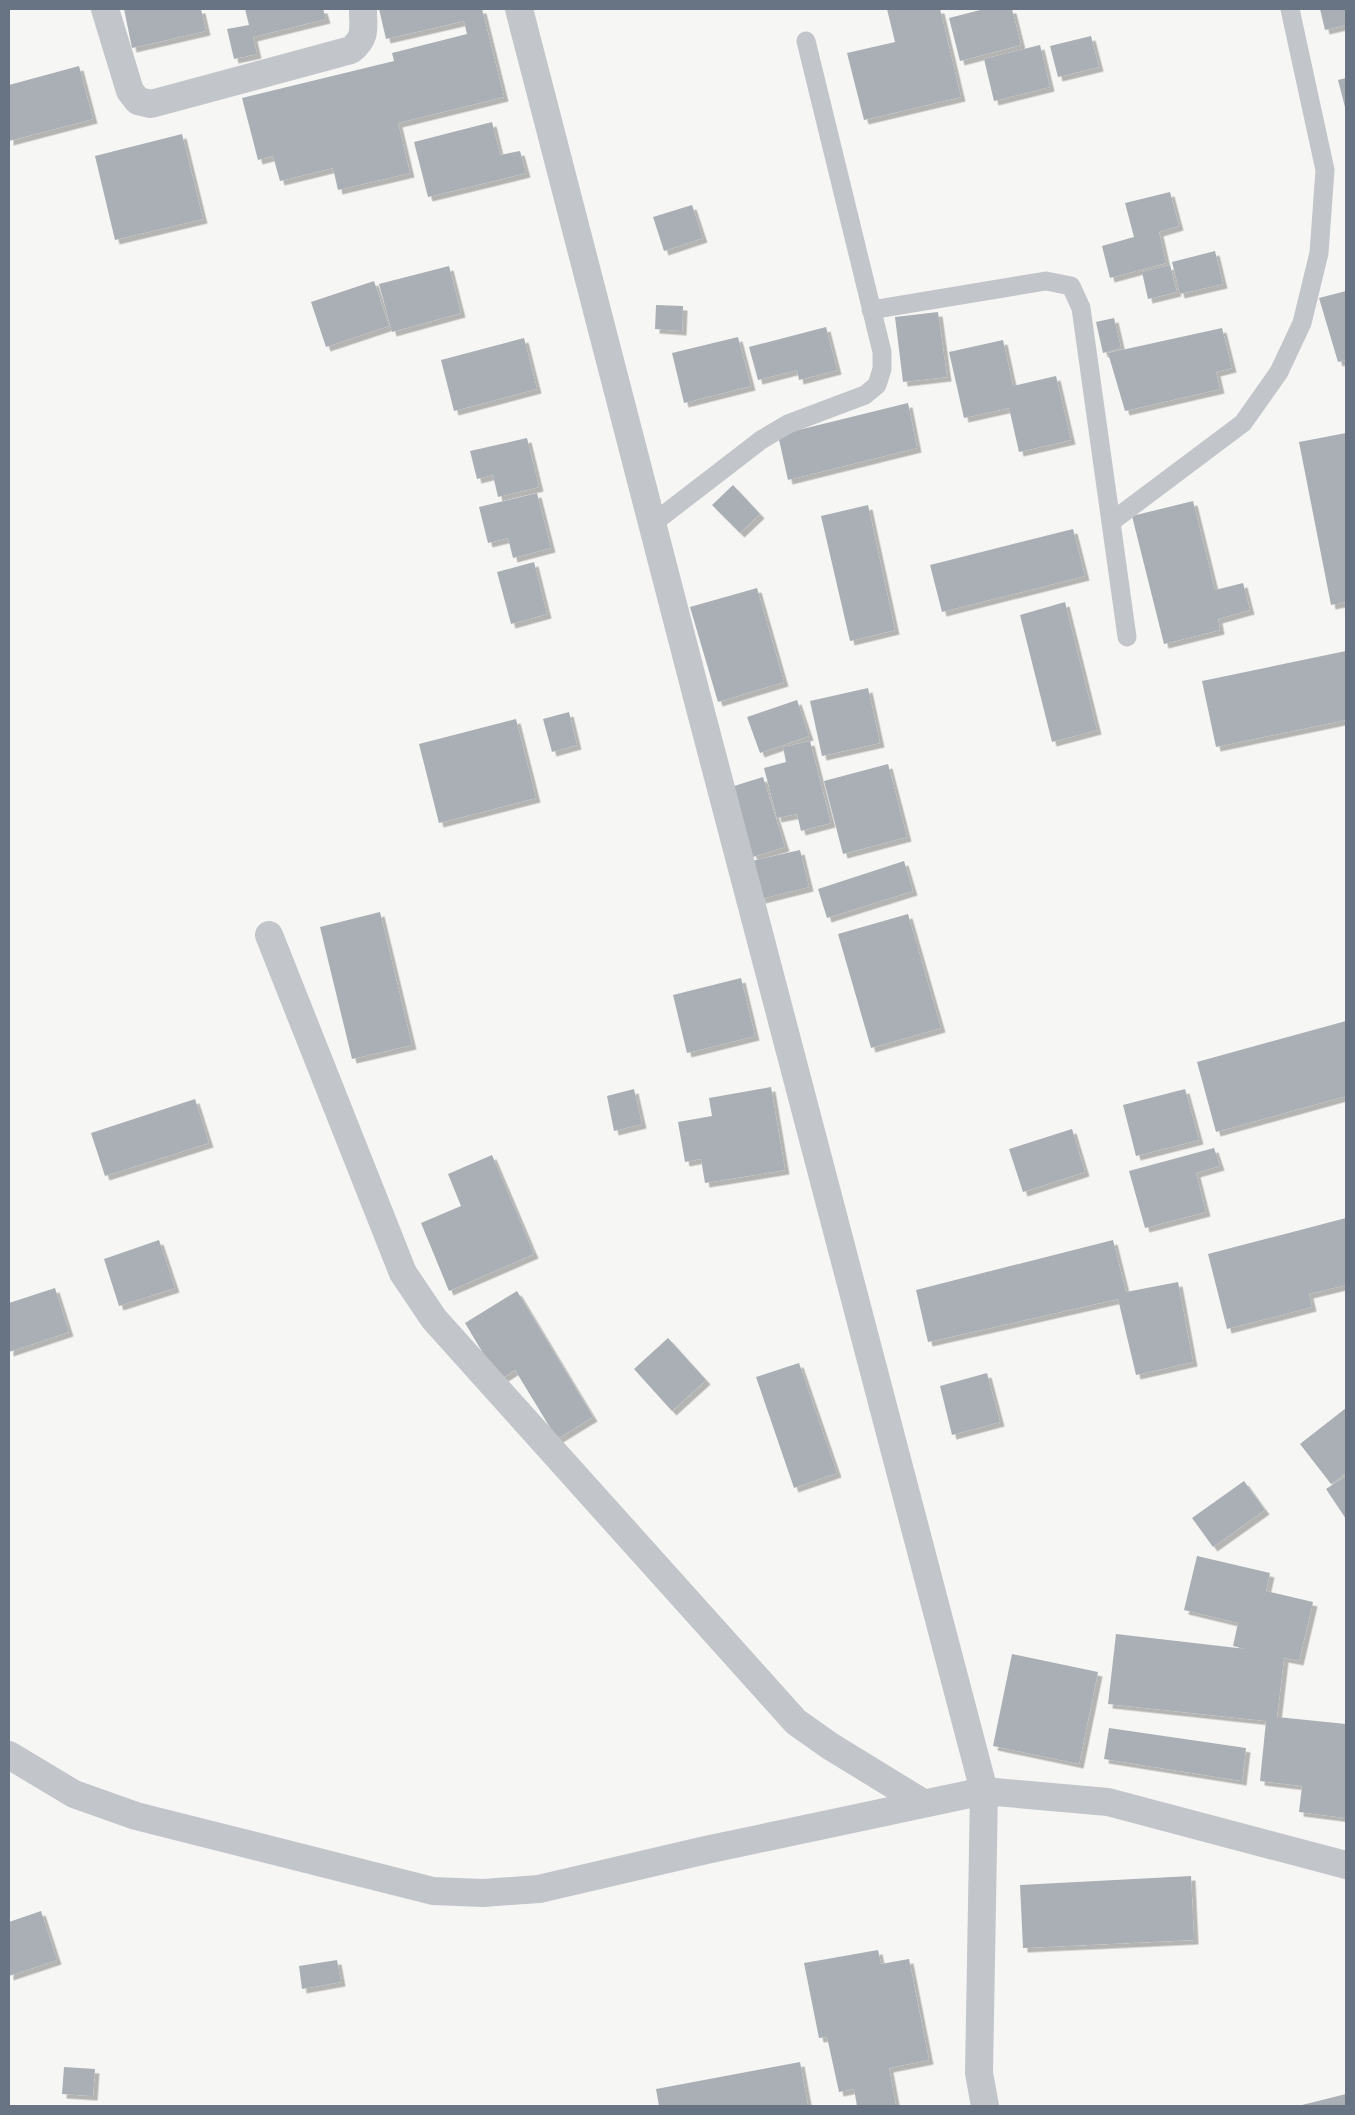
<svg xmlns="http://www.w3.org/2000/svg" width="1355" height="2115" viewBox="0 0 1355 2115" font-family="'Space Grotesk',sans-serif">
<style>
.building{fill:#a9afb5;filter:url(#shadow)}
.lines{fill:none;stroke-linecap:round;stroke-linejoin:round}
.service{stroke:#c2c5c9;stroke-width:19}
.minor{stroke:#c2c5c9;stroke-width:28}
.tertiary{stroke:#c2c5c9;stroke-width:28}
</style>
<defs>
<filter id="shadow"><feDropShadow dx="4.5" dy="4.5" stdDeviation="0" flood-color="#0004"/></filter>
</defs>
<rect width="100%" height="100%" fill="#f6f7f4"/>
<!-- building -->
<path class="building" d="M124,9H201L206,31L132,48Z
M245,9H323L326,19L253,37L257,54L234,59L227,29L249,25Z
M379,9H482L504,97L398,123L410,173L338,190L333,168L280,181L273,156L258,160L242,98L394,61L392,53L467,34L464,21L386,39Z
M887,9H940L961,97L864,120L847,53L895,42Z
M984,9H1012L1021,45L960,61L949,18Z
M1320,9H1346V25L1325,30Z
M1091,36L1099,67L1058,77L1050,46Z
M1040,45L1050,87L994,101L984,59Z
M79,66L93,119L9,141V85Z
M1346,78V111L1338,80Z
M492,122L500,155L520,151L526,173L428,197L414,142Z
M182,134L203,219L115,240L95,156Z
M1170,192L1179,226L1159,232L1166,263L1110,278L1102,246L1134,237L1125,203Z
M692,205L703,238L664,251L653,217Z
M1215,251L1223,284L1180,294L1172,262Z
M1170,265L1177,292L1148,299L1142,272Z
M449,266L461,313L392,332L379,284Z
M374,281L389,326L326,347L311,302Z
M1346,291V360L1338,362L1319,298Z
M656,305L683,306L682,331L655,329Z
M938,312L947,377L903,382L895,317Z
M1114,318L1121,348L1103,353L1096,322Z
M826,327L837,370L799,380L797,370L758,380L749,347Z
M1222,328L1232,368L1216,372L1220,389L1125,411L1108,353Z
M738,337L751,386L684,403L672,353Z
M524,338L537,389L454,411L441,360Z
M1003,340L1013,386L1056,376L1071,440L1019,452L1009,408L964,418L949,352Z
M908,403L917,448L788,480L778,435Z
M1346,433V602L1331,605L1299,442Z
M527,438L539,487L498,497L493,475L477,479L470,451Z
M733,485L760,514L740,533L712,505Z
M537,493L551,548L513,558L508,538L488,543L479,507Z
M1193,501L1215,590L1243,583L1250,610L1218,619L1220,630L1164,644L1132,516Z
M868,505L895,630L850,641L821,516Z
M1073,529L1085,576L942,612L930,565Z
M534,562L547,614L511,624L497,572Z
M757,588L784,682L718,702L690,607Z
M1065,602L1097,730L1052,742L1020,615Z
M1346,651V720L1216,747L1202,681Z
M868,688L880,743L822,756L810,701Z
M797,700L809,736L760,753L747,717Z
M569,712L577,745L552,752L543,719Z
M516,719L536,798L439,823L419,744Z
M810,741L831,823L801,831L797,814L777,818L764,768L786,762L783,747Z
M888,764L907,837L843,854L824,781Z
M763,777L785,847L753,857L731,787Z
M800,850L809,887L761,899L752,861Z
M904,861L913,891L827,918L818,889Z
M380,912L412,1045L352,1059L320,927Z
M908,914L941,1028L871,1048L838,934Z
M741,978L755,1036L687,1053L673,995Z
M1346,1021V1096L1216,1132L1197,1062Z
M771,1087L785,1170L705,1183L701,1159L685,1162L678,1122L712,1116L709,1098Z
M634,1089L642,1124L614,1131L607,1096Z
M1185,1089L1199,1140L1136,1156L1123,1105Z
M195,1099L209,1143L105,1176L91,1133Z
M1072,1129L1085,1172L1023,1192L1009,1149Z
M1214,1148L1220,1166L1196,1173L1206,1212L1145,1228L1129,1171Z
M492,1155L534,1254L449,1291L421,1223L461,1206L448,1174Z
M1346,1218V1285L1309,1294L1312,1307L1227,1329L1208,1254Z
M159,1240L175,1288L119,1306L104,1259Z
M1113,1240L1126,1292L1178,1282L1193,1362L1136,1375L1118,1299L928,1342L916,1290Z
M55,1288L69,1332L9,1352V1303Z
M517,1291L593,1417L557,1439L515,1370L499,1380L465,1323Z
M668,1338L706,1380L672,1411L634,1369Z
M799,1363L837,1473L794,1488L756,1377Z
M987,1373L1000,1422L952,1435L940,1386Z
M1346,1408V1473L1331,1484L1300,1444Z
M1346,1476V1519L1326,1489Z
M1244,1481L1265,1510L1213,1547L1192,1518Z
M1197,1556L1270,1573L1266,1591L1313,1602L1299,1661L1284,1658L1277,1717L1346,1724V1818L1299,1812L1302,1786L1260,1781L1266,1721L1108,1704L1116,1634L1246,1649L1233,1646L1238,1623L1184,1610Z
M1012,1654L1098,1672L1079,1764L993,1746Z
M1109,1728L1246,1748L1242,1781L1104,1759Z
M1191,1876L1194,1940L1023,1948L1020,1885Z
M41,1911L57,1960L9,1976V1922Z
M878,1950L881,1964L909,1959L929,2060L889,2068L896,2106H857L854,2089L839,2092L827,2037L819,2038L804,1963Z
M337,1960L341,1982L302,1989L299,1966Z
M800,2062L808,2106H659L656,2089Z
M64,2067L95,2069L93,2096L62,2094Z
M1346,2094V2106H1298Z"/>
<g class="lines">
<!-- service -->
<path class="service" d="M871,310L1046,281L1071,286L1081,308L1127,637
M1111,522L1243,423L1279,372L1302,323L1319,253L1325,170L1290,9
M652,524L761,440L788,424L865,395L877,385L882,369V352L806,41"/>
<!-- minor -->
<path class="minor" d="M105,9L130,91L138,101L151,104L351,50C367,37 363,28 363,9
M519,9L697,697L984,1791L979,2073L985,2106
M269,935L403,1273L434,1319L796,1722L830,1746L923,1803"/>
<!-- tertiary -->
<path class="tertiary" d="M9,1755L74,1794L136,1816L433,1891L483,1893L539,1889L706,1850L984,1791L1108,1802L1346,1865"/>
</g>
<!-- border -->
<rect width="1355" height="2115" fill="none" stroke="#687483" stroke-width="20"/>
</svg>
